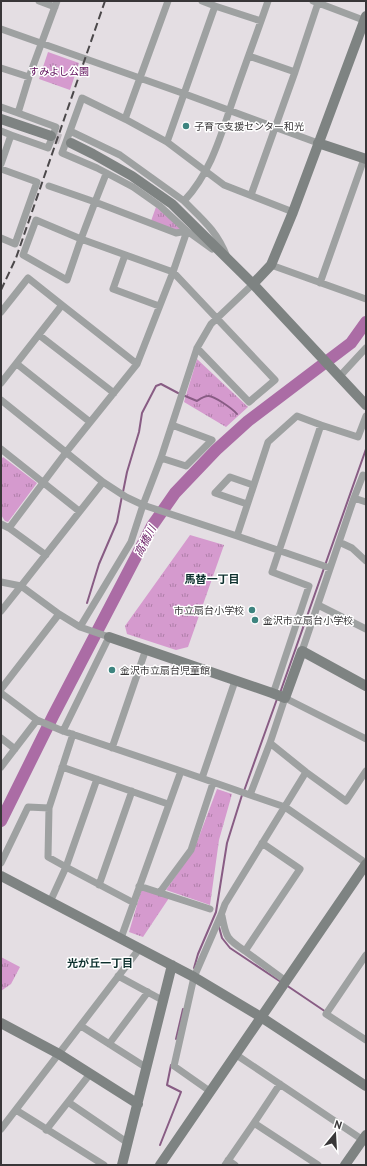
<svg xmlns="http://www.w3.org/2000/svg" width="367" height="1166" viewBox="0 0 367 1166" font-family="'PT Sans','Noto Sans JP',sans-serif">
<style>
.grass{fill:url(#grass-tufts)}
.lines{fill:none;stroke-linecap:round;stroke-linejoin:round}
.stream{stroke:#885c84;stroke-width:2}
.river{stroke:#ab6ca5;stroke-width:12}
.secondary-tunnel{stroke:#c2bcc1;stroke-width:10;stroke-dasharray:10 5;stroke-linecap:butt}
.street{stroke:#9ea1a1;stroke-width:7}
.secondary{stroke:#7e8382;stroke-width:10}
.rail{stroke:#4b484a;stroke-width:2;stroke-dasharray:8 4;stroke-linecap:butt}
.poi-dot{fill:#3d847f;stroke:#fff;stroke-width:1.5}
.labels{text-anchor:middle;stroke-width:3;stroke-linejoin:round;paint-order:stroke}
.park-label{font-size:10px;fill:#590755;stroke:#fff}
.poi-label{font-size:10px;fill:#383638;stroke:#fff;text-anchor:start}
.water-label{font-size:11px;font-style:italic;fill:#681b63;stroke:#fff}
.neighbourhood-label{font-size:11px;font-weight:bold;fill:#0c2f2d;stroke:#fff}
</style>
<defs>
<pattern id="grass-tufts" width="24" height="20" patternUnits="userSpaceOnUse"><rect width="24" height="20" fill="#d59ace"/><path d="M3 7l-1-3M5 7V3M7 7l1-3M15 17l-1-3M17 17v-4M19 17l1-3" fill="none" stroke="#ae7ea8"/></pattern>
</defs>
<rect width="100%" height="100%" fill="#e4dee3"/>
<!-- grass -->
<path class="grass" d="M48,52L79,63L70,90L39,79Z
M156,207L183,230L176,231L151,221Z
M197,359L248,407L226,427L184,402Z
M3,457L37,483L8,522L5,521L1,515V460Z
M190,535L224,545L188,647L176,650L127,634L125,626Z
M217,789L232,794L219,840L210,905L166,890L194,850Z
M142,888L169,898L143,937L129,932Z
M1,957L20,967L11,984L1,991Z"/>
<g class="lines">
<!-- stream -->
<path class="stream" d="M123,492L127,472L139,432L142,413L156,386L161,384L178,393L197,401C200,399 204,396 208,396C213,395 233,409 237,414
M87,603L99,564L117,522L122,496
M280,693L366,449
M244,791L277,699
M219,927L222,938L230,948L281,982
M194,968L198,954L216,912L227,843L242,795
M286,985L326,1012
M176,1039L183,1009
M160,1145L181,1092L167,1085L171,1065"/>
<!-- river -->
<path class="river" d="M1,821L53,716L152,526L175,493L216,450L248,421L351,343L366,322"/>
<!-- secondary-tunnel -->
<path class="secondary-tunnel" d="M51,136L71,143"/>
<!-- street -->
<path class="street" d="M39,1L55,7
M202,1L215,6
M313,1L366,21
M1,29L185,94L318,143
M249,56L295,72L251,195
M1,68L29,77
M295,72L318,3
M1,107L18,113L29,77L57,1
M125,119L167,142L224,185L293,212
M1,131L11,135L1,164
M70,131L82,98L125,119L168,1
M11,135L48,148L56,127L18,113
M167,142L215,6L261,21
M1,169L37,182L15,244L1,238
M49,186L95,202L81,239L173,272L275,380L249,402L197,348
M184,201C203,220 217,231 227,257
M36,220L81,239L67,280L23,255Z
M212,249L187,231L160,206L133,187L97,168L62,153L70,131L120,155L184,201C212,171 221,134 234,97C245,65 257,33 268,1
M125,255L113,289L159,306
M271,265L366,299
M320,283L364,159
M62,305L137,364L173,272L187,231L176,233L95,202L106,174
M1,312L28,278L62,305L1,383
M39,335L114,393
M17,364L90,422
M340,376L366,348
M1,400L103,482L21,586L1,582
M1,449L79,511
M161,458L186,466L212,440L172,425
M103,482L126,497L143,505L237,536L330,568
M354,498L363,475
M247,504L215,493L230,477L253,485
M1,524L9,528L46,555
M9,528L67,451L137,364
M237,536L268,442L297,416L321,425
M339,542L352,548L366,561
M318,605L366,629
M1,611L21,586L59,614L80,627L131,542L143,505L161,458L197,348L211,324L253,284
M302,651L354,498L366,502
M1,689L59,614
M1,693L37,720L63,731L181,771L121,938
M272,693L275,688L309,586L272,572L321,425L358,437L366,416
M63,731L109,637L80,627
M1,738L15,749
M270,743L250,795L285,807L366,863
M112,748L146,649
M1,767L37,720
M62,767L168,804
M181,771L250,795
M306,772L346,801L366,771
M202,778L235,681
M97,779L66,867L134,903
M49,808L48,857L66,867L50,902
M1,863L28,807L49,808L73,734
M99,885L132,791
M139,886L210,909
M160,892L191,850L213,783
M222,916C226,938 227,939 245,951L300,869L262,843
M245,951L286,981
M366,955L326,1014L366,1040
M118,976L164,1001
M81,1026L147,1068
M109,1044L148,992
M235,1054L366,1142
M211,1092L174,1066L194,977L221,915L225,904L306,772L270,743L285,698L366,739
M68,1102L128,1143
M16,1110L104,1165
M254,1123L280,1084
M1,1129L140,948
M46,1130L90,1074
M228,1160L235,1165
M225,1165L254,1123L318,1165"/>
<!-- secondary -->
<path class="secondary" d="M1,119L51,136
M71,143L93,154L132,176L172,204L253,284L366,405
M318,143L366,159
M253,284L271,265L293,212L366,16
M109,637L272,693L285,698L302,651L366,686
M1,876L194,977L261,1017L366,1086
M1,1023L59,1054L138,1104
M122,1165L172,965
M160,1165L366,864
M345,1165L366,1135"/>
<!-- rail -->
<path class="rail" d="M1,290L16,258L105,1"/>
</g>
<!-- markers -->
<g class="poi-dot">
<circle cx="186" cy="126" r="4"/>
<circle cx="252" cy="610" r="4"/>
<circle cx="255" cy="620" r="4"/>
<circle cx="112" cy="670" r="4"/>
</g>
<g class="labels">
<!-- park labels -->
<g class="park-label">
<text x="59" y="75">すみよし公園</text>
</g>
<!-- poi labels -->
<g class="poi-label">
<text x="194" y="130">子育て支援センター和光</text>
<text x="244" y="614" text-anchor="end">市立扇台小学校</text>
<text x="263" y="624">金沢市立扇台小学校</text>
<text x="120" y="674">金沢市立扇台児童館</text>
</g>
<!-- water labels -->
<g class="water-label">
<text transform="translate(145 541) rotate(-62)" y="4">高橋川</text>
</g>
<!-- neighbourhood labels -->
<g class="neighbourhood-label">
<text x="212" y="583">馬替一丁目</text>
<text x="100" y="967">光が丘一丁目</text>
</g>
</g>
<!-- border -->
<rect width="367" height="1166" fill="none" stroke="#383638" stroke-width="4"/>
<!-- north arrow -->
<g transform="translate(335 1134) rotate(18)" stroke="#ffffff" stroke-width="3" paint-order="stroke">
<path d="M0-3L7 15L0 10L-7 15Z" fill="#383638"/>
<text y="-6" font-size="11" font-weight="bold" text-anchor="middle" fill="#383638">N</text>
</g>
</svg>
